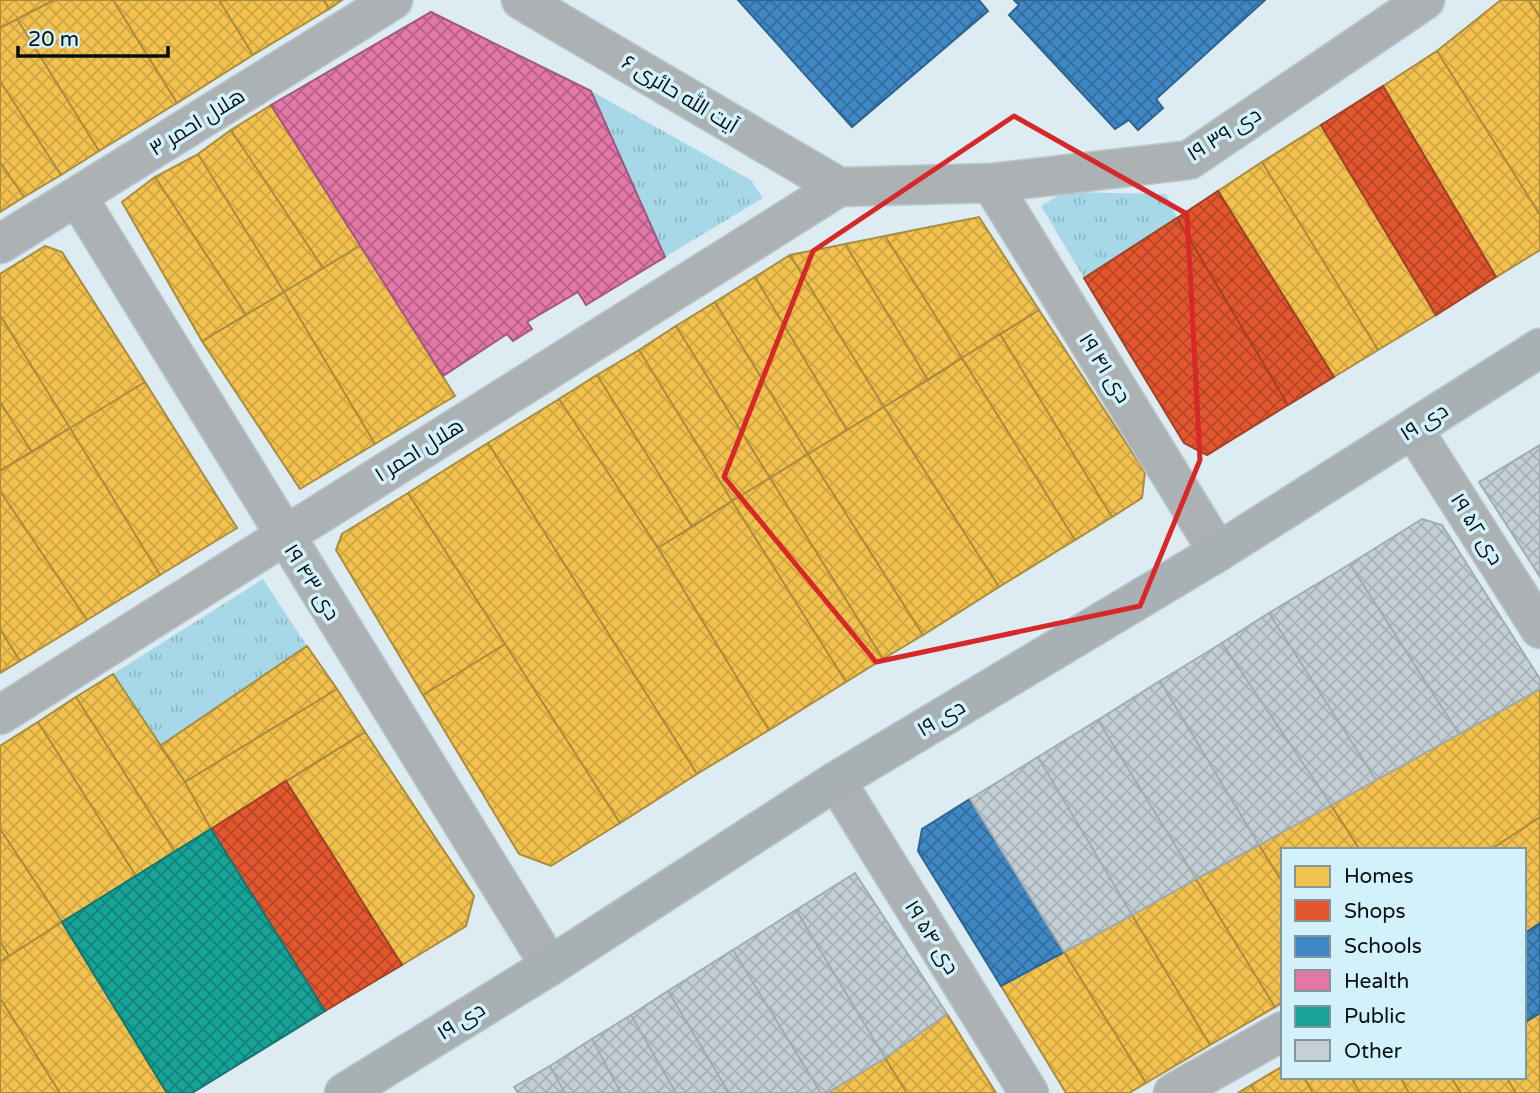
<svg xmlns="http://www.w3.org/2000/svg" width="1540" height="1093" viewBox="0 0 1540 1093" font-family="'Varela Round',Cairo,sans-serif">
<style>
.park{fill:url(#park-tufts)}
.homes{fill:url(#homes-cross-hatch);stroke:#ab8c3c;stroke-width:2}
.shops{fill:url(#shops-cross-hatch);stroke:#a14126;stroke-width:2}
.schools{fill:url(#schools-cross-hatch);stroke:#2e648f;stroke-width:2}
.health{fill:url(#health-cross-hatch);stroke:#a0587b;stroke-width:2}
.public{fill:url(#public-cross-hatch);stroke:#127770;stroke-width:2}
.building{fill:url(#building-cross-hatch);stroke:#a0acb1;stroke-width:2}
.lines{fill:none;stroke-linecap:round;stroke-linejoin:round}
.minor-casing{stroke:#bbc8cc;stroke-width:41}
.secondary-casing{stroke:#bbc8cc;stroke-width:41}
.minor{stroke:#acb1b3;stroke-width:38}
.secondary{stroke:#a8b0b3;stroke-width:38}
.marked{fill:none;stroke:#d62828;stroke-width:5;stroke-linejoin:round}
.labels{text-anchor:middle;stroke-width:7;stroke-linejoin:round;paint-order:stroke}
.street-label{font-size:21px;fill:#050f12;stroke:#d3f1fb}
</style>
<defs>
<pattern id="park-tufts" width="24" height="20" patternUnits="userSpaceOnUse" patternTransform="scale(1.75)"><rect width="24" height="20" fill="#a7d8e7"/><path d="M3 7l-1-3M5 7V3M7 7l1-3M15 17l-1-3M17 17v-4M19 17l1-3" fill="none" stroke="#8eb8c5"/></pattern>
<pattern id="homes-cross-hatch" width="8" height="8" patternUnits="userSpaceOnUse" patternTransform="scale(1.75)"><rect width="8" height="8" fill="#f2c14e"/><path d="M0 0l8 8M0 8l8-8" fill="none" stroke="#cea543"/></pattern>
<pattern id="shops-cross-hatch" width="8" height="8" patternUnits="userSpaceOnUse" patternTransform="scale(1.75)"><rect width="8" height="8" fill="#e4572e"/><path d="M0 0l8 8M0 8l8-8" fill="none" stroke="#b74626"/></pattern>
<pattern id="schools-cross-hatch" width="8" height="8" patternUnits="userSpaceOnUse" patternTransform="scale(1.75)"><rect width="8" height="8" fill="#3f88c5"/><path d="M0 0l8 8M0 8l8-8" fill="none" stroke="#336e9f"/></pattern>
<pattern id="health-cross-hatch" width="8" height="8" patternUnits="userSpaceOnUse" patternTransform="scale(1.75)"><rect width="8" height="8" fill="#e377a8"/><path d="M0 0l8 8M0 8l8-8" fill="none" stroke="#b66087"/></pattern>
<pattern id="public-cross-hatch" width="8" height="8" patternUnits="userSpaceOnUse" patternTransform="scale(1.75)"><rect width="8" height="8" fill="#17a398"/><path d="M0 0l8 8M0 8l8-8" fill="none" stroke="#13837b"/></pattern>
<pattern id="building-cross-hatch" width="8" height="8" patternUnits="userSpaceOnUse" patternTransform="scale(1.75)"><rect width="8" height="8" fill="#c3cfd4"/><path d="M0 0l8 8M0 8l8-8" fill="none" stroke="#a6b1b5"/></pattern>
</defs>
<rect width="100%" height="100%" fill="#dcecf2"/>
<!-- park -->
<path class="park" d="M591,91L751,180L763,198L665,257Z
M1064,192L1166,194L1177,218L1084,278L1041,206Z
M263,579L307,646L160,746L113,674Z"/>
<!-- homes -->
<path class="homes" d="M0,0H54L0,28Z
M54,0H113L177,103L99,151L17,19Z
M113,0H219L253,55L177,103Z
M219,0H324L329,9L253,55Z
M324,0H342L329,9Z
M1501,0H1529L1540,18V215L1437,51Z
M1529,0H1540V18Z
M17,19L99,151L61,175L0,81V28Z
M1437,51L1540,215V250L1496,277L1383,86Z
M0,81L61,175L24,197L0,162Z
M271,105L361,245L323,268L231,130Z
M1321,125L1436,315L1378,350L1262,162Z
M231,130L323,268L284,292L198,154Z
M198,154L284,292L246,315L155,177Z
M0,162L24,197L0,212Z
M1262,162L1378,350L1334,377L1218,191Z
M155,177L246,315L202,341L122,202Z
M979,217L1039,310L962,358L885,236Z
M885,236L962,358L928,380L845,244Z
M845,244L928,380L884,407L790,255Z
M361,245L455,396L375,444L284,292Z
M45,246L62,252L145,382L70,428L0,315V274Z
M790,255L884,407L847,430L755,277Z
M755,277L847,430L808,454L715,302Z
M284,292L375,444L300,489L202,341Z
M715,302L808,454L770,478L676,326Z
M1039,310L1145,472L1142,498L1112,517L1000,334Z
M0,315L70,428L32,452L0,402Z
M676,326L770,478L732,501L639,350Z
M1000,334L1112,517L1075,540L962,358Z
M639,350L732,501L692,527L597,375Z
M962,358L1075,540L999,587L884,407Z
M597,375L692,527L658,548L559,399Z
M145,382L237,528L160,575L70,428Z
M559,399L658,548L769,730L697,774L488,443Z
M0,402L32,452L0,471Z
M884,407L999,587L923,635L808,454Z
M70,428L160,575L87,620L0,491V471Z
M488,443L697,774L620,823L408,493Z
M808,454L923,635L883,659L770,478Z
M770,478L883,659L846,682L732,501Z
M0,491L87,620L20,661L0,629Z
M408,493L505,644L423,695L336,550L342,534Z
M732,501L846,682L769,730L658,548Z
M0,629L20,661L0,673Z
M505,644L620,823L551,866L519,854L423,695Z
M307,646L337,689L185,782L160,746Z
M113,674L185,782L211,829L175,852L76,697Z
M337,689L365,732L211,829L185,782Z
M1540,689V817L1490,850H1360L1331,805Z
M76,697L175,852L136,876L38,722Z
M38,722L136,876L62,922L0,829V746Z
M365,732L474,896L466,926L402,965L286,781Z
M1331,805L1360,850H1283V883L1259,845Z
M1540,817V923L1524,934V850H1490Z
M0,829L62,922L9,956L0,941Z
M1259,845L1283,883V1002L1275,1007L1196,879Z
M1196,879L1275,1007L1210,1045L1132,915Z
M1132,915L1210,1045L1146,1083L1064,952Z
M62,922L167,1093H60L0,998V962Z
M0,941L9,956L0,962Z
M1064,952L1146,1083L1129,1093H1066L1001,986Z
M0,998L60,1093H0Z
M1540,1013V1093H1516L1506,1077H1524V1023Z
M947,1014L996,1093H907L885,1058Z
M885,1058L907,1093H827Z
M1283,1066V1077H1304L1313,1093H1256L1251,1085Z
M1304,1077H1351L1360,1093H1313Z
M1351,1077H1400L1409,1093H1360Z
M1400,1077H1451L1461,1093H1409Z
M1451,1077H1506L1516,1093H1461Z
M1251,1085L1256,1093H1238Z"/>
<!-- shops -->
<path class="shops" d="M1383,86L1496,277L1436,315L1321,125Z
M1218,191L1334,377L1288,405L1177,218Z
M1177,218L1288,405L1207,455L1184,443L1084,278Z
M286,781L402,965L325,1011L211,829Z"/>
<!-- schools -->
<path class="schools" d="M738,0H979L988,11L852,127Z
M1014,0H1265L1156,99L1163,108L1138,130L1129,120L1115,129L1009,15L1019,5Z
M970,799L1064,952L1001,986L918,851L922,829Z
M1540,923V1013L1524,1023V934Z"/>
<!-- health -->
<path class="health" d="M431,12L591,91L665,257L586,305L578,292L527,322L532,329L513,341L507,334L443,376L271,105Z"/>
<!-- public -->
<path class="public" d="M211,829L325,1011L192,1093H167L62,922Z"/>
<!-- building -->
<path class="building" d="M1540,445V577L1479,482Z
M1422,519L1442,525L1540,679V689L1459,734L1350,564Z
M1350,564L1459,734L1376,780L1269,613Z
M1269,613L1376,780L1331,805L1222,643Z
M1222,643L1331,805L1259,845L1160,681Z
M1160,681L1259,845L1196,879L1098,720Z
M1098,720L1196,879L1132,915L1038,757Z
M1038,757L1132,915L1064,952L970,799Z
M855,873L947,1014L885,1058L796,910Z
M796,910L885,1058L827,1093H821L733,950Z
M733,950L821,1093H729L668,991Z
M668,991L729,1093H676L631,1015Z
M631,1015L676,1093H621L592,1039Z
M592,1039L621,1093H565L550,1066Z
M550,1066L565,1093H518L514,1087Z"/>
<g class="lines">
<!-- minor casing -->
<g class="minor-casing">
<path id="minor" d="M521,0L839,187
M991,183L1218,552
M839,187L991,183L1189,160L1425,0
M77,196L550,966
M0,244L393,0
M1413,429L1540,629
M0,715L839,187
M836,781L1029,1093
M1173,1093L1283,1031"/>
</g>
<!-- secondary casing -->
<g class="secondary-casing">
<path id="secondary" d="M344,1093L550,966L836,781L1218,552L1540,348"/>
</g>
<!-- minor -->
<use href="#minor" class="minor"/>
<!-- secondary -->
<use href="#secondary" class="secondary"/>
</g>
<!-- marked area -->
<path class="marked" d="M1014,116L1187,214L1200,460L1140,606L876,662L724,477L813,251Z"/>
<g class="labels">
<!-- street labels -->
<g class="street-label">
<text transform="translate(680 94) rotate(31)" y="7">آیت الله حائری ۶</text>
<text transform="translate(197 122) rotate(-32)" y="7">هلال احمر ۳</text>
<text transform="translate(1224 134) rotate(-32)" y="7">۱۹ دی ۳۹</text>
<text transform="translate(1105 368) rotate(58)" y="7">۱۹ دی ۴۱</text>
<text transform="translate(1424 422) rotate(-32)" y="7">۱۹ دی</text>
<text transform="translate(419 450) rotate(-32)" y="7">هلال احمر ۱</text>
<text transform="translate(1477 529) rotate(58)" y="7">۱۹ دی ۵۲</text>
<text transform="translate(312 582) rotate(58)" y="7">۱۹ دی ۴۳</text>
<text transform="translate(941 718) rotate(-31)" y="7">۱۹ دی</text>
<text transform="translate(932 937) rotate(58)" y="7">۱۹ دی ۵۴</text>
<text transform="translate(461 1021) rotate(-32)" y="7">۱۹ دی</text>
</g>
</g>
<!-- legend -->
<rect x="1281" y="848" width="245" height="231" fill="#d3f1fb" stroke="#81979e" stroke-width="2"/>
<rect x="1295" y="866" width="35" height="21" fill="#f2c14e" stroke="#81979e" stroke-width="2"/>
<text x="1344" y="883" font-size="21" fill="#050f12">Homes</text>
<rect x="1295" y="900" width="35" height="21" fill="#e4572e" stroke="#81979e" stroke-width="2"/>
<text x="1344" y="918" font-size="21" fill="#050f12">Shops</text>
<rect x="1295" y="936" width="35" height="21" fill="#3f88c5" stroke="#81979e" stroke-width="2"/>
<text x="1344" y="953" font-size="21" fill="#050f12">Schools</text>
<rect x="1295" y="970" width="35" height="21" fill="#e377a8" stroke="#81979e" stroke-width="2"/>
<text x="1344" y="988" font-size="21" fill="#050f12">Health</text>
<rect x="1295" y="1006" width="35" height="21" fill="#17a398" stroke="#81979e" stroke-width="2"/>
<text x="1344" y="1023" font-size="21" fill="#050f12">Public</text>
<rect x="1295" y="1040" width="35" height="21" fill="#c3cfd4" stroke="#81979e" stroke-width="2"/>
<text x="1344" y="1058" font-size="21" fill="#050f12">Other</text>
<!-- scale -->
<path d="M18 46v10h150v-10" fill="none" stroke="#050f12" stroke-width="3.5"/>
<text x="28" y="46" font-size="21" fill="#050f12" stroke="#d3f1fb" stroke-width="5" paint-order="stroke">20 m</text>
</svg>
